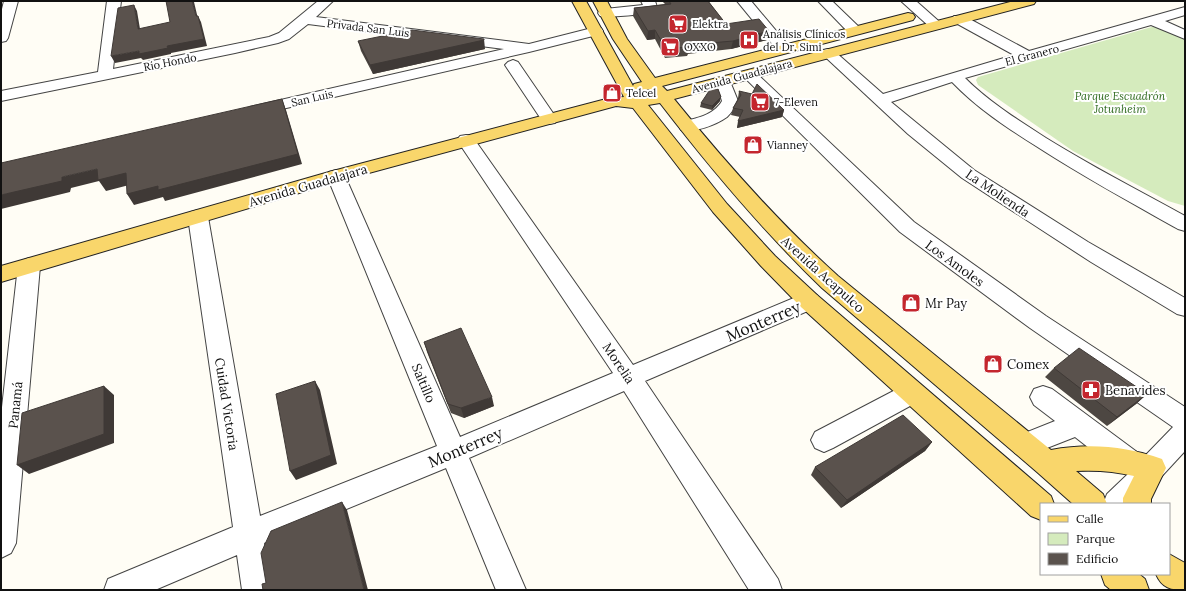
<svg xmlns="http://www.w3.org/2000/svg" width="1186" height="591" viewBox="0 0 1186 591" font-family="Lora,serif">
<style>
.green{fill:#d5ebbd}
.lines{fill:none;stroke-linecap:round;stroke-linejoin:round}
.minor-casing{stroke:#444;stroke-width:2}
.major-casing{stroke:#222;stroke-width:2}
.minor{fill:#fff;fill-rule:evenodd}
.major{fill:#f9d66b;fill-rule:evenodd}
.wall{fill:#4d4742}
.shaded-wall{fill:#3f3936}
.building{fill:#5a524d;stroke:#3f3936}
.labels{text-anchor:middle;stroke-width:4;stroke-linejoin:round;paint-order:stroke}
.far-poi-label{font-size:11px;fill:#111;stroke:#fff;text-anchor:start}
.far-street-label{font-size:11px;fill:#111;stroke:#fff}
.far-park-label{font-size:11px;font-style:italic;fill:#2f6b1f;stroke:#fff}
.street-label{font-size:13px;fill:#111;stroke:#fff}
.poi-label{font-size:13px;fill:#111;stroke:#fff;text-anchor:start}
.near-street-label{font-size:16px;fill:#111;stroke:#fff}
</style>
<rect width="100%" height="100%" fill="#fffdf5"/>
<!-- green -->
<path class="green" d="M1155,26L1185,37V206L1168,201L1073,151L978,85L976,80L978,77Z"/>
<g class="lines">
<!-- minor casing -->
<g class="minor-casing">
<path id="minor" d="M4,1H18L8,38L6,41L1,42V13Z
M107,1H121L113,69L269,37L279,33L318,1H333L316,17L529,44L596,27L601,28L603,31L601,34L529,52L256,115L250,113L248,110L250,107L504,49L308,24L289,39L278,43L235,53L1,101V91L98,72Z
M641,1H655L657,7C650,16 616,16 605,17L600,16L598,13L600,10L605,9L643,5Z
M737,1H751L788,45L790,48L788,51L783,52L778,51Z
M818,1H832L859,27L861,30L859,33L854,34L849,33Z
M901,1H916L943,25L941,28L936,29L931,28Z
M1185,7V15L1165,21L1185,30V39L1151,25L965,78C989,102 1018,120 1046,138C1091,166 1138,190 1185,216V231L1178,229C1130,202 1082,176 1036,146C1006,127 977,108 952,82L891,102L974,170L1088,242L1185,298V316L1177,314L1091,262L962,178L908,134L821,53L823,50L828,49L833,50L883,94L1014,55L954,22L952,19L954,16H964L1029,51Z
M513,60L518,62L557,119L555,123L549,124L543,123L541,119L505,65L508,62Z
M750,70L755,72L914,222L1046,316L1185,407V451L1136,504H1103L1107,494L1129,473L1117,470L1075,437L1024,457L1015,453L1011,445L1015,437L1055,421L1034,405L1030,397L1034,389L1043,386L1052,389L1137,452L1140,461L1173,427L1030,328L900,232L745,78L742,75L745,72Z
M724,77L729,79L738,101C735,107 732,112 727,117C716,125 694,133 681,130L679,126L681,122C696,118 713,116 722,101L716,82L719,79Z
M466,135L472,136L633,365L801,295L809,293L817,295L820,301L817,307L645,381L778,579L782,590H749L624,391L469,458L526,590H496L446,468L264,543L272,590H242L237,555L155,590H104L108,579L233,527L188,217L191,212L198,210L205,212L208,217L260,516L437,446L327,176L329,172L336,170L343,172L345,176L460,437L613,373L457,140L460,136Z
M29,258L36,261L40,266L16,543L11,553L1,558V416L18,266L22,261Z
M912,382L921,386L924,393L921,400L833,448L824,452L815,448L811,440L815,432L903,386Z"/>
</g>
<!-- major casing -->
<g class="major-casing">
<path id="major" d="M572,1H586L633,86L634,84L642,82L613,39L593,1H607L627,39L655,78L908,13L913,14L915,17L913,20L662,86L667,91L1014,1H1036L1034,4L674,99C725,162 778,222 838,276L1051,450C1088,443 1126,446 1162,459L1166,468L1151,499V504H1123V498L1134,476C1114,471 1096,470 1076,471L1103,494L1107,504H1073L1037,472L822,288C763,231 710,168 660,103L648,105L727,204L775,256L817,295L1051,496L1054,504H1041V520L1031,516L801,307L761,266L713,212L633,108L616,106L343,180L1,282V266L329,172L610,98L624,97ZM649,89L653,95L641,97L636,91L640,92Z
M1169,554L1185,563V590C1171,590 1162,588 1156,574H1169Z
M1101,574H1139L1145,579L1149,590H1111L1105,585Z"/>
</g>
<!-- minor -->
<use href="#minor" class="minor"/>
<!-- major -->
<use href="#major" class="major"/>
</g>
<!-- wall -->
<path class="wall" d="M662,1H708L726,24L769,31L767,40L731,49L688,54L687,56L665,58L655,39L647,40L633,16L634,8L665,4Z
M358,41L485,49L373,74L361,51Z
M739,91L784,110L782,117L737,128L740,117L731,115L733,108L738,98Z
M720,101L712,110L700,107L701,103Z
M424,342L494,406L464,418L451,413L427,352Z
M1054,368L1147,394L1136,404L1107,426L1045,377Z
M932,442L925,451L841,508L811,475L815,467Z"/>
<!-- shaded-wall -->
<path class="shaded-wall" d="M192,1H194V2L199,23L196,16Z
M134,5L137,11L141,35L138,29Z
M198,16L201,22L207,46L171,53V54L143,60L141,58L115,63L111,56L167,46Z
M655,30V39L647,40L648,31Z
M769,31L767,40L731,49L733,41Z
M484,39L485,49L373,74L370,65Z
M721,97L720,101L712,110V106Z
M282,99L286,110L302,164L165,201L163,197L134,205L127,194Z
M784,110L782,117L737,128L738,121Z
M97,169L126,173L133,184L106,191L99,181L71,188L70,192L1,209V195L62,177Z
M315,381L320,390L337,464L296,480L290,471Z
M104,386L114,395V443L29,474L17,465Z
M1147,394L1136,404L1107,426L1117,417Z
M492,397L494,406L464,418L461,408Z
M932,442L925,451L841,508L847,500Z
M342,502L347,510L368,590H364Z"/>
<!-- building -->
<path class="building" d="M166,1H192L196,16H198L204,39L167,46L168,48L139,54V51L111,56L118,8L134,5L138,29L170,22Z
M669,1H708L726,24L759,19L769,31L733,41L687,45L688,47L666,49L655,30L648,31L634,8L671,4Z
M412,30L484,39V40L370,65L358,41Z
M757,84L784,110L738,121L743,110L733,108L741,95L739,91L752,94Z
M711,88L718,89L721,97L712,106L701,103Z
M282,99L298,154L158,190V186L127,194L126,173L98,180L97,169L62,177V181L1,195V163Z
M461,328L492,397L461,408L448,404L424,342Z
M1079,348L1147,394L1117,417L1054,368Z
M315,381L331,455L290,471L276,394Z
M104,386V434L17,465L22,413Z
M903,415L932,442L847,500L815,467Z
M342,502L364,590H263L262,584L266,583L261,553L271,531Z"/>
<!-- icons -->
<defs>
<g id="supermarket-square" transform="scale(1)"><rect x="-9" y="-9" width="18" height="18" rx="4" fill="#c4262e" stroke="#fff"/><path d="M-6-5.5h2.5l.6 2H6L4.5 2H-2.5L-4.4-4H-6ZM-1.5 3.2a1.3 1.3 0 1 0 .1 0ZM3 3.2a1.3 1.3 0 1 0 .1 0Z" fill="#fff"/></g>
<g id="hospital-square" transform="scale(1)"><rect x="-9" y="-9" width="18" height="18" rx="4" fill="#c4262e" stroke="#fff"/><path d="M-5-5h3v3.5h4V-5h3V5h-3V1.5h-4V5h-3Z" fill="#fff"/></g>
<g id="shop-square" transform="scale(1)"><rect x="-9" y="-9" width="18" height="18" rx="4" fill="#c4262e" stroke="#fff"/><path d="M-5-2.5h2.3a2.7 3.5 0 0 1 5.4 0H5L5.5 6h-11ZM-1.5-2.5h3a1.5 2.3 0 0 0-3 0Z" fill="#fff"/></g>
<g id="pharmacy-square" transform="scale(1)"><rect x="-9" y="-9" width="18" height="18" rx="4" fill="#c4262e" stroke="#fff"/><path d="M-2-6h4v4h4v4h-4v4h-4v-4h-4v-4h4Z" fill="#fff"/></g>
</defs>
<g fill-rule="evenodd">
<use href="#supermarket-square" x="678" y="24"/>
<use href="#hospital-square" x="749" y="40"/>
<use href="#supermarket-square" x="670" y="47"/>
<use href="#shop-square" x="612" y="93"/>
<use href="#supermarket-square" x="760" y="102"/>
<use href="#shop-square" x="753" y="145"/>
<use href="#shop-square" x="911" y="303"/>
<use href="#shop-square" x="993" y="364"/>
<use href="#pharmacy-square" x="1091" y="390"/>
</g>
<g class="labels">
<!-- far-poi labels -->
<g class="far-poi-label">
<text x="692" y="28">Elektra</text>
<text x="763" y="38">Análisis Clínicos<tspan x="763" dy="13">del Dr. Simi</tspan></text>
<text x="684" y="51">OXXO</text>
<text x="626" y="97">Telcel</text>
<text x="774" y="106">7-Eleven</text>
<text x="767" y="149">Vianney</text>
</g>
<!-- far-street labels -->
<g class="far-street-label">
<text transform="translate(368 28) rotate(7)" y="4">Privada San Luis</text>
<text transform="translate(1032 55) rotate(-15)" y="4">El Granero</text>
<text transform="translate(170 62) rotate(-11)" y="4">Río Hondo</text>
<text transform="translate(742 76) rotate(-15)" y="4">Avenida Guadalajara</text>
<text transform="translate(312 98) rotate(-13)" y="4">San Luis</text>
</g>
<!-- far-park labels -->
<g class="far-park-label">
<text x="1120" y="100">Parque Escuadrón<tspan x="1120" dy="13">Jotunheim</tspan></text>
</g>
<!-- street labels -->
<g class="street-label">
<text transform="translate(308 185) rotate(-16)" y="5">Avenida Guadalajara</text>
<text transform="translate(998 193) rotate(34)" y="5">La Molienda</text>
<text transform="translate(955 263) rotate(36)" y="5">Los Amoles</text>
<text transform="translate(823 274) rotate(42)" y="5">Avenida Acapulco</text>
<text transform="translate(619 363) rotate(56)" y="5">Morelia</text>
<text transform="translate(424 383) rotate(67)" y="5">Saltillo</text>
<text transform="translate(227 404) rotate(81)" y="5">Cuidad Victoria</text>
<text transform="translate(15 405) rotate(-84)" y="5">Panamá</text>
</g>
<!-- poi labels -->
<g class="poi-label">
<text x="925" y="308">Mr Pay</text>
<text x="1007" y="369">Comex</text>
<text x="1105" y="395">Benavides</text>
</g>
<!-- near-street labels -->
<g class="near-street-label">
<text transform="translate(763 321) rotate(-23)" y="6">Monterrey</text>
<text transform="translate(465 447) rotate(-23)" y="6">Monterrey</text>
</g>
</g>
<!-- border -->
<rect width="1186" height="591" fill="none" stroke="#111111" stroke-width="4"/>
<!-- legend -->
<rect x="1040" y="503" width="130" height="72" fill="#ffffff" stroke="#a0a0a0"/>
<rect x="1048" y="516" width="20" height="6" fill="#f9d66b" stroke="#a0a0a0"/>
<text x="1076" y="523" font-size="12" fill="#111111">Calle</text>
<rect x="1048" y="533" width="20" height="12" fill="#d5ebbd" stroke="#a0a0a0"/>
<text x="1076" y="543" font-size="12" fill="#111111">Parque</text>
<rect x="1048" y="553" width="20" height="12" fill="#5a524d" stroke="#a0a0a0"/>
<text x="1076" y="563" font-size="12" fill="#111111">Edificio</text>
</svg>
